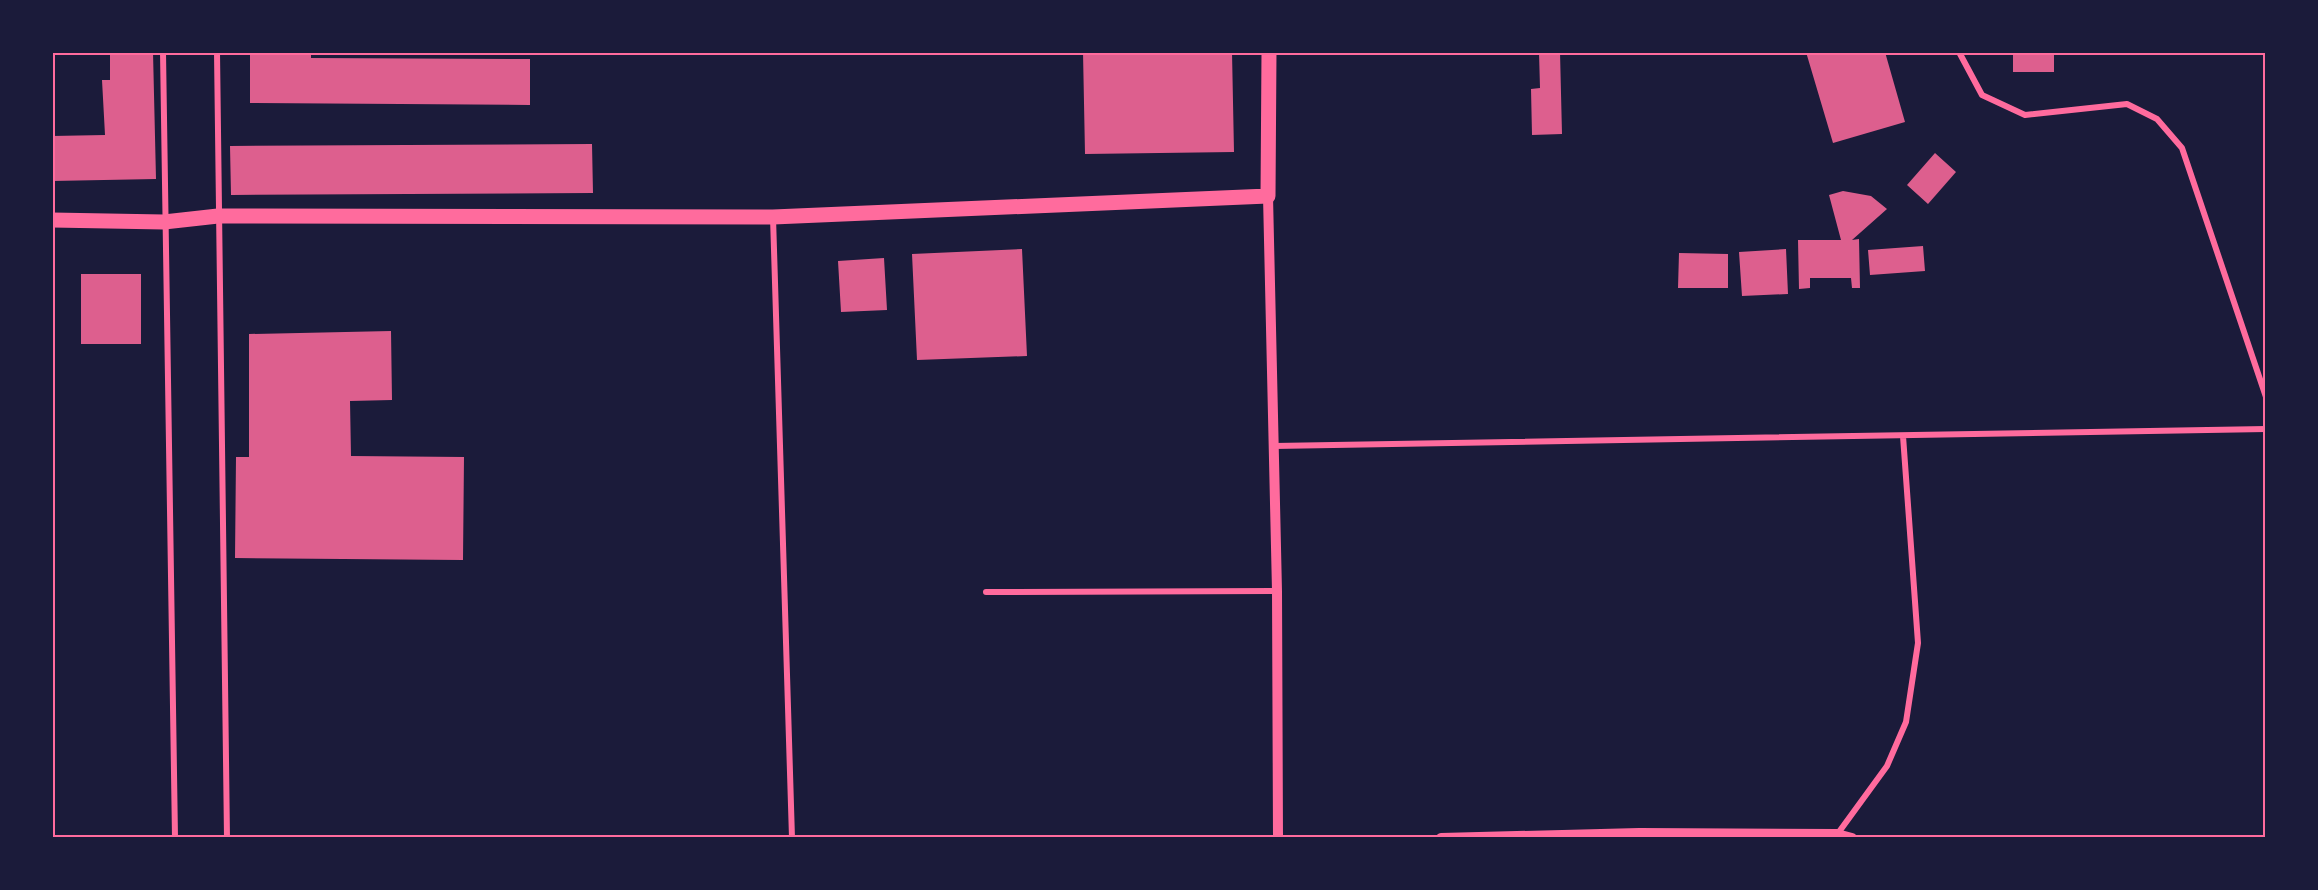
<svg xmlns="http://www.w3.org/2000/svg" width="2318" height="890" viewBox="0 0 2318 890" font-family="'IBM Plex Sans',sans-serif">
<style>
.building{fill:#dd5f8e}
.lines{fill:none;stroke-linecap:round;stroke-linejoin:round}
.minor{stroke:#ff6b9d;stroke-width:6}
.tertiary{stroke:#ff6b9d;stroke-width:10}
.primary{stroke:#ff6b9d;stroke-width:15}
.neatline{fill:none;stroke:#ff6b9d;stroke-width:2}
</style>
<rect width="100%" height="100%" fill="#1b1b3a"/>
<!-- building -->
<path class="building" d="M110,52H153L156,179L52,181V136L105,135L102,80H110Z
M250,52H311V58L530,59V105L250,103Z
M1083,52H1232L1234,152L1085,154Z
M1539,52H1560L1562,134L1532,135L1531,89L1540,88Z
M1806,52H1885L1905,122L1833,143Z
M2013,52H2054V72H2013Z
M592,144L593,193L231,195L230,146Z
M1935,153L1956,172L1928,204L1907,185Z
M1843,191L1871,196L1887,209L1852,240L1859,239L1860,288H1852L1851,278H1810V288L1799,289L1798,240H1841L1829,195Z
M1923,246L1925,271L1870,275L1868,250Z
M1022,249L1027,356L917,360L912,254Z
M1786,249L1788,294L1742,296L1739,252Z
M1679,253L1728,254V288H1678Z
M884,258L887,310L841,312L838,261Z
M81,274H141V344H81Z
M391,331L392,400L350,401L351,456L464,457L463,560L235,558L236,457H249V334Z"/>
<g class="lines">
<!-- minor -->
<path class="minor" d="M163,52L175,838
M217,52L227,838
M1959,52L1982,95L2025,115L2127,104L2157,119L2182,148L2266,397
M773,217L792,838
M1274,446L2266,429
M986,592L1277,591
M1836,836L1887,766L1906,722L1918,643L1903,436"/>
<!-- tertiary -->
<path class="tertiary" d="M1268,196L1277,591L1278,838
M1441,838L1639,833L1837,834L1852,838"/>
<!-- primary -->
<path class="primary" d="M52,220L164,222L218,216L773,217L1268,196L1269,52"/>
</g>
<!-- border -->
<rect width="2318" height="890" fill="none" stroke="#1b1b3a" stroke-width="108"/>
<rect x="54" y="54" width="2210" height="782" class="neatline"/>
</svg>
